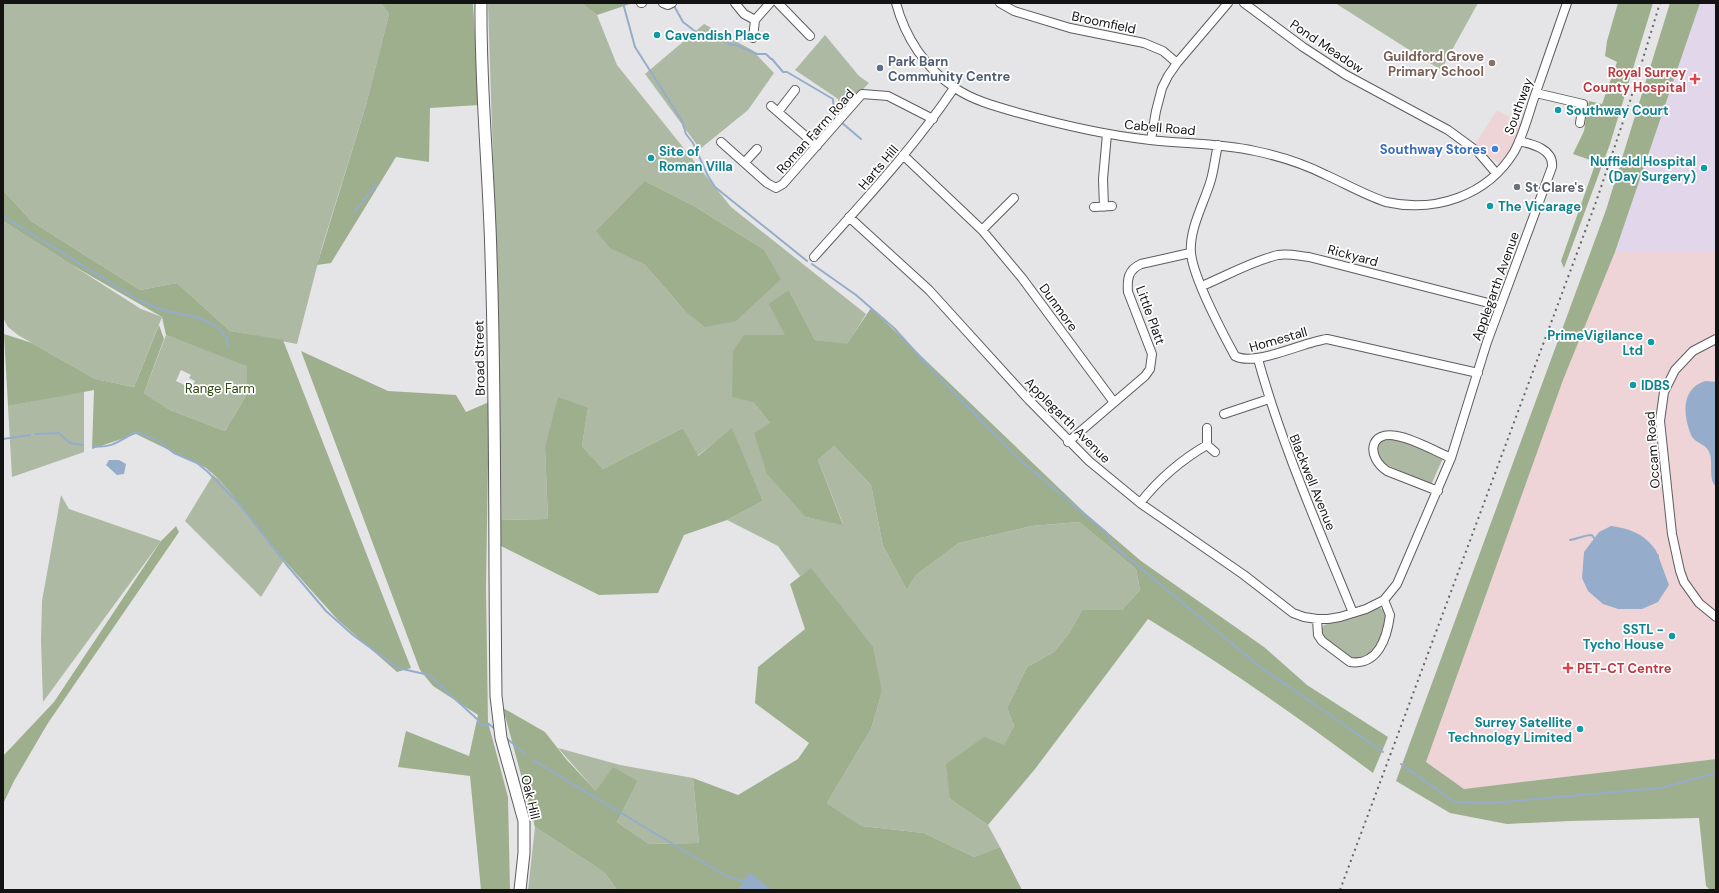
<svg xmlns="http://www.w3.org/2000/svg" width="1719" height="893" viewBox="0 0 1719 893" font-family="'DM Sans',sans-serif">
<style>
.commercial{fill:#eed4d7}
.medical{fill:#e2d6ea}
.green{fill:#adb9a2;fill-rule:evenodd}
.forest{fill:#9eaf8e}
.water{fill:#95adca}
.lines{fill:none;stroke-linecap:round;stroke-linejoin:round}
.stream{stroke:#95adca;stroke-width:2}
.street-casing{stroke:#5d5d5f;stroke-width:10}
.secondary-casing{stroke:#5d5d5f;stroke-width:13}
.street{stroke:#fff;stroke-width:8}
.secondary{stroke:#fff;stroke-width:11}
.rail{stroke:#666667;stroke-width:2;stroke-dasharray:2 4;stroke-linecap:butt}
.culture-dot{fill:#0f9aa8;stroke:#fff;stroke-width:1.5}
.education-dot{fill:#8d6e63;stroke:#fff;stroke-width:1.5}
.service-dot{fill:#5c6f8a;stroke:#fff;stroke-width:1.5}
.health-dot{fill:#e0444e;stroke:#fff;stroke-width:1.5}
.shop-dot{fill:#3f7fe0;stroke:#fff;stroke-width:1.5}
.worship-dot{fill:#6b7280;stroke:#fff;stroke-width:1.5}
.labels{text-anchor:middle;stroke-width:3.5;stroke-linejoin:round;paint-order:stroke}
.street-label{font-size:13px;fill:#131314;stroke:#fff}
.culture-label{font-size:13px;font-weight:bold;fill:#0d838f;stroke:#fff;text-anchor:start}
.education-label{font-size:13px;font-weight:bold;fill:#785e54;stroke:#fff;text-anchor:end}
.service-label{font-size:13px;font-weight:bold;fill:#4e5e75;stroke:#fff;text-anchor:start}
.health-label{font-size:13px;font-weight:bold;fill:#be3a42;stroke:#fff;text-anchor:end}
.shop-label{font-size:13px;font-weight:bold;fill:#366cbe;stroke:#fff;text-anchor:end}
.worship-label{font-size:13px;font-weight:bold;fill:#5b616d;stroke:#fff;text-anchor:start}
.park-label{font-size:13px;fill:#314815;stroke:#fff}
</style>
<rect width="100%" height="100%" fill="#e5e5e7"/>
<!-- commercial -->
<path class="commercial" d="M1497,110L1521,123L1513,149L1502,165L1474,146Z
M1615,252H1716V759L1464,789L1426,762L1563,379Z"/>
<!-- medical -->
<path class="medical" d="M1700,3H1716V252H1615Z"/>
<!-- green -->
<path class="green" d="M3,3H381L389,14L366,105L322,247L297,344L230,331L177,283L140,290L31,221L3,190Z
M488,3H581L597,15L617,65L731,207L866,314L847,345L815,340L789,290L785,335H744L753,402L770,423L806,517L843,524L818,460L834,446L871,485L883,546L907,590L916,575L959,543L1032,526L1079,522L1136,569L1140,590L1122,610H1082L1070,632L1054,652L1027,667L1007,708L1014,726L1004,746L950,799L988,825L1000,847L974,857L924,833L862,826L827,803L871,729L882,692L811,569L800,576L778,546L727,520L763,501L732,429L697,456L683,428L603,469L582,446L588,408L545,448L548,519L499,520V342ZM645,181L694,206L763,249L685,311L644,264Z
M1335,3H1478L1441,70Z
M704,24L752,50L774,73L748,110L700,149L645,74Z
M825,35L859,76L869,83L838,115V99L795,70Z
M3,221L141,309L162,317L134,387L95,379L18,335L8,327L3,318Z
M166,335L247,365V394L225,431L170,410L144,393ZM181,370L191,375L189,378L195,381L191,388L176,381Z
M84,391V452L12,477L8,406Z
M1384,438H1395L1443,458L1431,485L1385,464L1377,456V445Z
M213,475L220,480L284,560L261,597L185,521Z
M61,495L69,509L161,541L43,702L41,640L42,601Z
M1379,608L1386,610V618L1376,651L1372,654L1352,659L1322,635V628L1324,625Z
M558,748L620,765L693,778L699,843L649,844L617,822L638,781L596,791Z
M535,827L604,872L617,890H528Z"/>
<!-- forest -->
<path class="forest" d="M381,3H473L479,105L430,108L429,162L396,157L331,263L317,265L366,105L389,14Z
M581,3H633L597,15Z
M1618,3H1653L1610,144L1564,268L1561,261L1596,162L1573,154L1584,131L1589,101L1602,104L1617,62L1605,56L1607,41Z
M1670,3H1700L1615,252L1563,380L1426,762L1464,789L1716,759L1715,890H1710L1706,886L1699,818L1570,821L1507,824L1450,813L1396,781L1606,210Z
M645,181L694,206L763,249L781,279L736,321L705,327L685,311L644,264L610,248L596,231Z
M3,190L31,221L140,290L177,283L230,331L283,340L411,668L397,672L338,620L284,560L220,480L206,468L136,434L92,449L94,390L8,406L4,334L32,343L95,379L134,387L159,325L164,339L144,393L170,410L225,431L247,394V366L166,335L162,317L72,265L3,221Z
M789,290L815,340L847,344L871,308L1085,513L1141,561L1264,647L1307,685L1388,737L1373,773C1300,719 1226,666 1148,619L1035,769L988,825L950,799L946,764L984,737L1004,745L1014,726L1007,708L1027,667L1054,652L1070,632L1082,610H1122L1140,590L1136,569L1079,522L1032,526L959,543L916,575L907,590L883,546L871,485L834,446L818,460L843,525L806,517L767,474L754,433L770,423L753,402L732,397L733,351L744,335H785L769,304Z
M301,351L388,391L456,395L466,412L489,402L486,588L488,722L508,797L510,890H481L470,776L398,767L406,731L469,756L478,715L433,686L420,670Z
M558,397L588,408L582,446L603,469L683,428L698,456L732,428L763,501L727,520L684,535L658,593L599,595L499,545V520L548,519L545,448Z
M176,526L179,532L48,723L14,781L3,804L4,755L54,702L161,541Z
M811,568L873,647L882,692L871,729L827,803L862,826L924,833L974,857L1000,847L1022,890H617L604,872L535,827L503,708L545,732L566,759L596,791L613,767L638,781L617,822L649,844L699,843L693,778L738,795L798,759L809,743L755,703L758,667L805,629L790,584Z"/>
<!-- water -->
<path class="water" d="M1706,381L1716,382V487C1708,479 1713,465 1710,454C1707,444 1697,444 1692,437C1683,417 1680,388 1706,381Z
M109,460H119L126,464L124,474L117,475L106,465Z
M1611,526C1628,528 1643,533 1654,548C1657,551 1656,553 1659,555V558L1669,585L1658,602L1642,609H1618L1603,604L1588,591L1582,578L1584,552L1599,532Z
M751,873L771,890H739L746,876Z"/>
<g class="lines">
<!-- stream -->
<path class="stream" d="M623,3L635,47L682,121L686,134L693,143L708,176L715,187L807,261
M673,4L683,22L696,32L724,40L731,45H737L757,54H766L771,59
M772,59L783,72H787L833,99L834,115L838,119
M841,122L861,139
M354,212L377,184
M3,216L140,301L163,310L199,318L216,326L227,338L228,347
M812,264L856,295L894,328L931,369L1020,460L1106,532L1114,545L1121,552L1264,670L1297,692L1383,752
M35,434L59,433L70,443L83,445
M3,439L30,435
M158,441L174,453L197,463L208,472L241,506L286,564L326,611L353,635L398,668L429,675L478,720L480,725L489,724L496,730
M93,446C112,449 120,440 136,432L155,439
M1570,540C1578,539 1584,535 1592,535L1594,538
M505,737L525,754
M533,760L726,876L742,881
M1401,764L1455,802L1491,803L1660,788L1716,773"/>
<!-- street casing -->
<g class="street-casing">
<path id="street" d="M641,3H642
M663,3L668,5L672,3
M735,3L744,14L755,20
M778,3L810,36
M896,3C905,37 925,68 955,88C974,101 998,107 1019,113C1062,125 1105,135 1150,140C1185,144 1220,143 1255,151C1279,156 1304,164 1326,175C1346,184 1365,195 1386,202C1435,213 1487,196 1514,152C1523,136 1528,116 1534,98C1545,66 1556,35 1567,3
M1000,3L1014,11L1070,28L1144,43L1163,51L1177,63
M1244,3L1303,47L1346,75L1448,130L1478,152L1496,173
M753,38L755,20L770,3
M1536,93L1583,104L1580,123
M771,106L817,146
M778,112L795,90
M1151,140L1156,111L1162,88L1168,76L1177,63L1228,3
M721,142L767,183L776,188L783,184L862,94L888,96L933,119
M1218,145C1215,157 1214,171 1210,183C1203,205 1189,230 1191,253C1193,277 1223,334 1235,356C1255,367 1303,342 1327,339L1478,373
M903,155L982,230L1022,278L1113,401
M745,162L757,149
M1094,207L1112,206
M1104,207L1103,179L1107,134
M849,217L929,290L1029,400L1089,461L1140,503L1244,575L1293,613L1304,617L1317,619H1328L1340,617L1366,609L1384,600L1397,584L1451,458L1487,342L1552,167C1554,149 1532,144 1519,141
M982,230L1014,198
M814,257C863,202 913,149 954,88
M1202,286C1226,276 1252,261 1278,255C1288,253 1299,256 1309,257L1500,306
M1716,339L1693,351L1675,370L1664,392L1660,421L1672,534L1680,571L1684,582L1699,603L1716,617
M1258,359C1282,446 1319,529 1353,613
M1224,414L1269,399
M1068,442L1145,376L1150,369L1152,354L1128,292C1127,279 1128,270 1141,264L1190,253
M1207,445L1215,452
M1438,491L1387,471C1366,457 1369,430 1397,436C1414,439 1435,451 1451,458
M1140,503C1159,479 1181,460 1207,445V428
M1317,619L1318,635L1322,641L1350,662C1378,666 1387,638 1390,615L1384,600"/>
</g>
<!-- secondary casing -->
<g class="secondary-casing">
<path id="secondary" d="M481,3C480,88 489,172 491,257C496,404 494,550 496,696L501,738L524,821V853L520,890"/>
</g>
<!-- street -->
<use href="#street" class="street"/>
<!-- secondary -->
<use href="#secondary" class="secondary"/>
<!-- rail -->
<path class="rail" d="M1340,890L1596,202L1630,101L1660,3"/>
</g>
<!-- markers -->
<g class="culture-dot">
<circle cx="657" cy="35" r="4"/>
<circle cx="1558" cy="110" r="4"/>
<circle cx="651" cy="158" r="4"/>
<circle cx="1704" cy="168" r="4"/>
<circle cx="1490" cy="206" r="4"/>
<circle cx="1651" cy="342" r="4"/>
<circle cx="1633" cy="385" r="4"/>
<circle cx="1672" cy="636" r="4"/>
<circle cx="1580" cy="729" r="4"/>
</g>
<circle class="education-dot" cx="1492" cy="63" r="4"/>
<circle class="service-dot" cx="880" cy="68" r="4"/>
<g class="health-dot">
<path d="M1693 73h4v4h4v4h-4v4h-4v-4h-4v-4h4z"/>
<path d="M1566 662h4v4h4v4h-4v4h-4v-4h-4v-4h4z"/>
</g>
<circle class="shop-dot" cx="1495" cy="149" r="4"/>
<circle class="worship-dot" cx="1517" cy="187" r="4"/>
<g class="labels">
<!-- street labels -->
<g class="street-label">
<text transform="translate(1104 22) rotate(12)" y="5">Broomfield</text>
<text transform="translate(1327 46) rotate(34)" y="5">Pond Meadow</text>
<text transform="translate(1518 106) rotate(-70)" y="5">Southway</text>
<text transform="translate(1160 127) rotate(5)" y="5">Cabell Road</text>
<text transform="translate(815 131) rotate(-48)" y="5">Roman Farm Road</text>
<text transform="translate(878 167) rotate(-50)" y="5">Harts Hill</text>
<text transform="translate(1353 255) rotate(15)" y="5">Rickyard</text>
<text transform="translate(1495 286) rotate(-70)" y="5">Applegarth Avenue</text>
<text transform="translate(1059 307) rotate(54)" y="5">Dunmore</text>
<text transform="translate(1151 315) rotate(70)" y="5">Little Platt</text>
<text transform="translate(1278 339) rotate(-16)" y="5">Homestall</text>
<text transform="translate(479 358) rotate(-91)" y="5">Broad Street</text>
<text transform="translate(1068 420) rotate(45)" y="5">Applegarth Avenue</text>
<text transform="translate(1652 450) rotate(-94)" y="5">Occam Road</text>
<text transform="translate(1313 482) rotate(68)" y="5">Blackwell Avenue</text>
<text transform="translate(531 797) rotate(77)" y="5">Oak Hill</text>
</g>
<!-- culture labels -->
<g class="culture-label">
<text x="665" y="40">Cavendish Place</text>
<text x="1566" y="115">Southway Court</text>
<text x="659" y="156">Site of<tspan x="659" dy="15">Roman Villa</tspan></text>
<text x="1696" y="166" text-anchor="end">Nuffield Hospital<tspan x="1696" dy="15">(Day Surgery)</tspan></text>
<text x="1498" y="211">The Vicarage</text>
<text x="1643" y="340" text-anchor="end">PrimeVigilance<tspan x="1643" dy="15">Ltd</tspan></text>
<text x="1641" y="390">IDBS</text>
<text x="1664" y="634" text-anchor="end">SSTL -<tspan x="1664" dy="15">Tycho House</tspan></text>
<text x="1572" y="727" text-anchor="end">Surrey Satellite<tspan x="1572" dy="15">Technology Limited</tspan></text>
</g>
<!-- education labels -->
<g class="education-label">
<text x="1484" y="61">Guildford Grove<tspan x="1484" dy="15">Primary School</tspan></text>
</g>
<!-- service labels -->
<g class="service-label">
<text x="888" y="66">Park Barn<tspan x="888" dy="15">Community Centre</tspan></text>
</g>
<!-- health labels -->
<g class="health-label">
<text x="1686" y="77">Royal Surrey<tspan x="1686" dy="15">County Hospital</tspan></text>
<text x="1577" y="673" text-anchor="start">PET-CT Centre</text>
</g>
<!-- shop labels -->
<g class="shop-label">
<text x="1487" y="154">Southway Stores</text>
</g>
<!-- worship labels -->
<g class="worship-label">
<text x="1525" y="192">St Clare's</text>
</g>
<!-- park labels -->
<g class="park-label">
<text x="220" y="393">Range Farm</text>
</g>
</g>
<!-- border -->
<rect width="1719" height="893" fill="none" stroke="#131314" stroke-width="8"/>
</svg>
